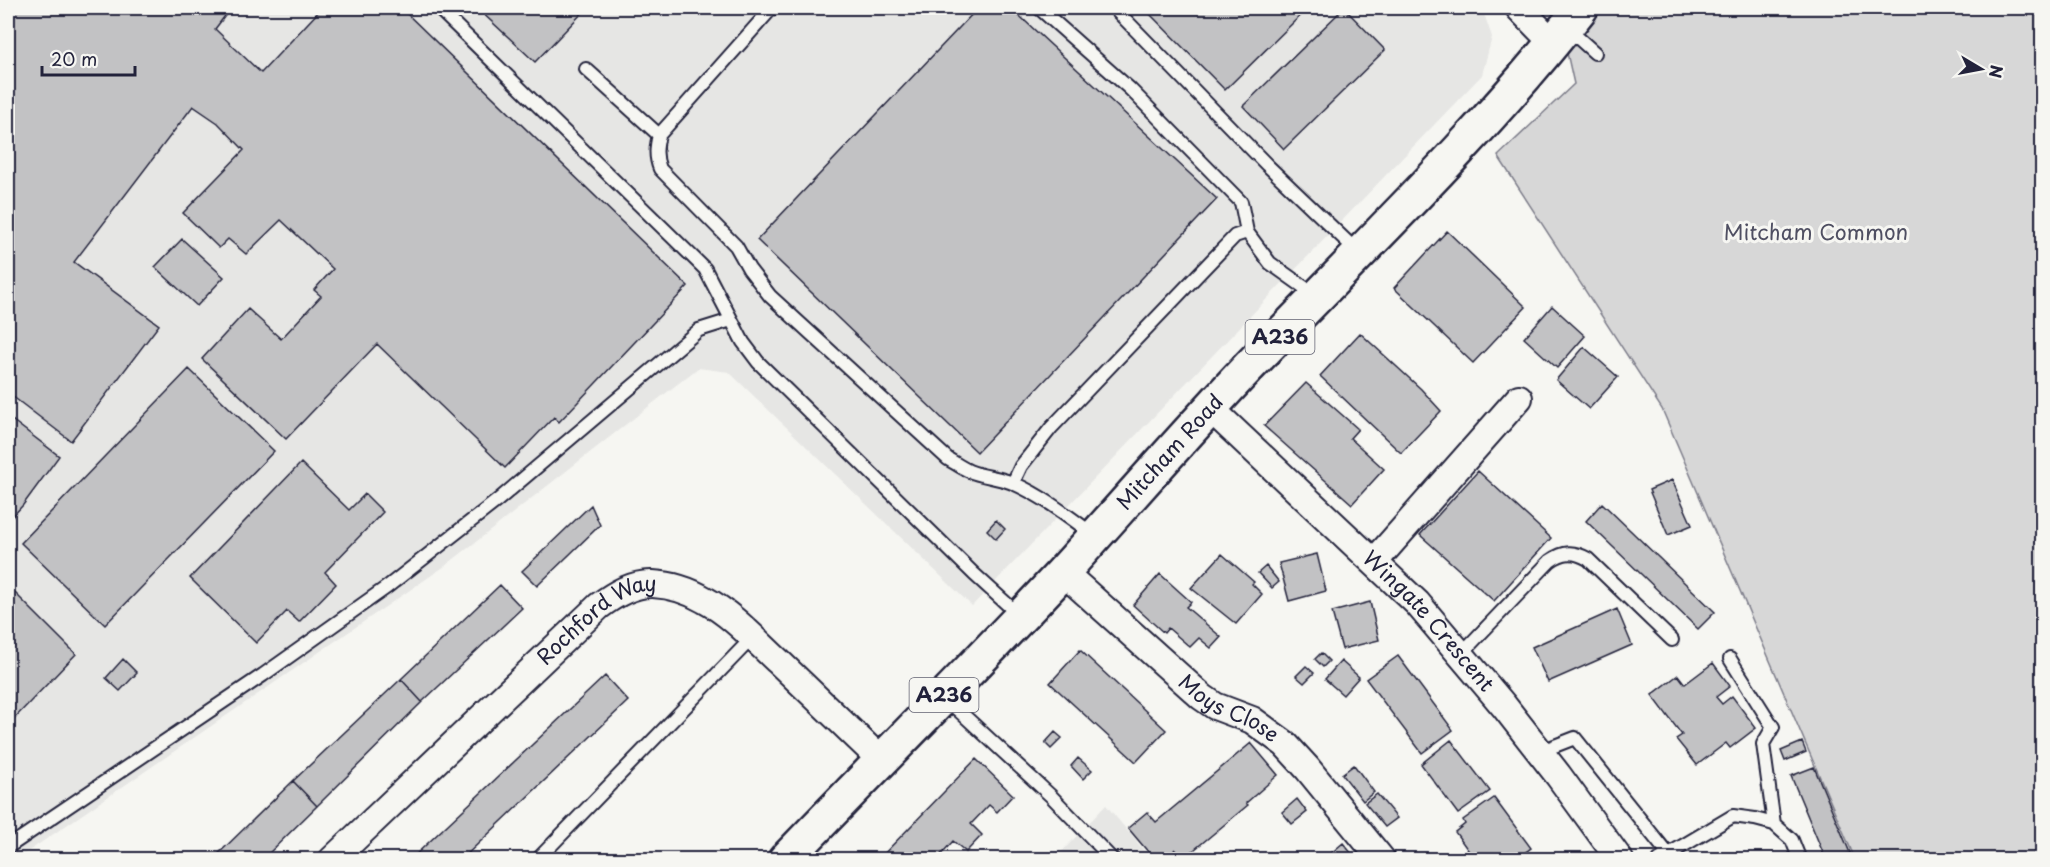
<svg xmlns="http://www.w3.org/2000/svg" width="2050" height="867" viewBox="0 0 2050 867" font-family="'Playpen Sans',sans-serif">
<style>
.built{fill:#e6e6e4}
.green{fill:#d7d7d7;stroke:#7c7c89;stroke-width:1.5}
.building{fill:#c2c2c4;stroke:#22223b;stroke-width:1.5}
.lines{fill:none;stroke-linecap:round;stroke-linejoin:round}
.lane-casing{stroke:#22223b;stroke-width:16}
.street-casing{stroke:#22223b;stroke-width:30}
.primary-casing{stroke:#22223b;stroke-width:38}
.lane{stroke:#f6f6f2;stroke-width:12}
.street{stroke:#f6f6f2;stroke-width:26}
.primary{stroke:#f6f6f2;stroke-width:33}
.labels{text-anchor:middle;stroke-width:6;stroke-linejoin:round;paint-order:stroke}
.shield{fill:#f6f6f2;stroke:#626272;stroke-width:1.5}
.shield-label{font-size:20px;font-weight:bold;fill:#22223b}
.park-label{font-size:21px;fill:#4f4f62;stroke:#f6f6f2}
.street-label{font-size:21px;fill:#22223b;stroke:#f6f6f2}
</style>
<rect width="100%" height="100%" fill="#f6f6f2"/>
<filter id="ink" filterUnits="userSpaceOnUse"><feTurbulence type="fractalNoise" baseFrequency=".0167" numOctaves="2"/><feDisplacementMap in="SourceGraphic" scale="12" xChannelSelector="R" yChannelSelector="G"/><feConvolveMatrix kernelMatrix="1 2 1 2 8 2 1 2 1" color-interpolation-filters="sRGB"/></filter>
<g filter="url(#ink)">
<!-- built -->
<path class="built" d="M8,8H1482L1492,37L1482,75L972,606L729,372L698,368L445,566L17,859L8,860Z
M1106,805L1151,859L1054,860Z"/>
<!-- green -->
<path class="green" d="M1557,8H2042V859H1855L1662,409L1498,156L1574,84Z"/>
<!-- building -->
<path class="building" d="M8,8H231L215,29L261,73L322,8H401L688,286L559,422L554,417L505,468L377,344L286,439L202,359L248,309L281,339L321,296L314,290L333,269L281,220L246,254L228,239L219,248L183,213L244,150L218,123L193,106L74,262L159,325L71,441L8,393Z
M477,8H587L535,62Z
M978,8H1011L1217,199L977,452L757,240Z
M1144,8H1308L1225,90Z
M1344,8L1385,50L1284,149L1243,106Z
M1447,231L1526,307L1473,363L1394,288Z
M182,239L224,277L197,306L155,267Z
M1552,306L1585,336L1557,368L1524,338Z
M1360,333L1421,389L1441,411L1401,453L1320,376Z
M1584,347L1618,377L1589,409L1556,380Z
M189,369L274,451L105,625L21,543Z
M1306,383L1358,429L1350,438L1384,469L1352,504L1264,426Z
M8,417L59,456L23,505L8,521Z
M301,463L349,510L365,494L383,512L325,572L336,584L299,622L287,611L256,643L190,578Z
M1478,471L1551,538L1494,601L1420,535Z
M1672,480L1692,525L1668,535L1649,490Z
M1602,503L1715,612L1698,629L1586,521Z
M591,505L600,525L537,586L522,571Z
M996,520L1005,529L996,539L987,530Z
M1222,554L1254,582L1252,584L1262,594L1236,624L1191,588Z
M1317,554L1326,591L1289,601L1279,563Z
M1266,566L1279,582L1272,588L1258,573Z
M1160,574L1191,602L1186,607L1221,637L1211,648L1199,638L1190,647L1168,628L1164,633L1133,605Z
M500,585L522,608L422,702L401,679Z
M8,586L76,654L8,725Z
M1370,602L1379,640L1342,649L1332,612Z
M1617,609L1632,645L1548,682L1532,647Z
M1080,650L1166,730L1136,762L1050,683Z
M1321,653L1329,661L1323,667L1315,659Z
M1398,656L1453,730L1422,753L1366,679Z
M123,659L137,673L120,691L106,678Z
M1341,661L1359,677L1343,695L1325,679Z
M1713,663L1730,686L1716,697L1722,704L1732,696L1756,728L1730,748L1726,743L1697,765L1676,739L1682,735L1652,695L1678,675L1685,684Z
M1306,666L1314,673L1304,683L1296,676Z
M605,676L628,701L461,860H410Z
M401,679L422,702L317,806L293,781Z
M1055,732L1062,738L1051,749L1045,743Z
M1451,740L1490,791L1458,814L1421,764Z
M1802,742L1806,752L1785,761L1781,751Z
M1251,743L1278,775L1246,803L1248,805L1183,859L1174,849L1177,855V860H1155L1128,828L1147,812L1156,822Z
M1078,758L1092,770L1083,779L1071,766Z
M976,759L1013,795L997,812L989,805L971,824L982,835L966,852L953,841L936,860H878Z
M1354,765L1374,792L1363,801L1342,774Z
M1814,767L1850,853L1836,860H1826L1791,776Z
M293,781L317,806L262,860H212Z
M1377,794L1397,818L1385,827L1365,803Z
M1494,798L1531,848L1515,860H1475L1455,832L1465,824L1463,820Z
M1297,799L1307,812L1292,824L1282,812Z
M1343,843L1357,860H1323Z"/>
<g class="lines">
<!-- lane casing -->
<g class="lane-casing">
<path id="lane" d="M438,8L705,269L743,342L758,362L974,574L1019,615
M772,8L659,135C656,147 655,157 660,169L736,246L749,269L770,296L948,459C955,463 962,468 969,471C983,477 1000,477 1015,484C1044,497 1068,516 1094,535
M1039,8L1130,89L1241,202L1247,232L1270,263L1315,295
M1114,8L1267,165L1359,253
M1567,28L1595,53
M586,69L659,135
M1013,483L1021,466L1051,428L1235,236L1247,232
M1461,654L1550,561C1564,551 1574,551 1588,559L1672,640
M1730,659L1773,727L1763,744L1774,824
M945,698L1051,796L1113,860
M1539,752L1575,738L1668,854
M8,847L263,675L387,587L498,500L699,330L731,320
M537,860L753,637
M1659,860L1733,816L1755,819L1774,824L1792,840L1800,860"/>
</g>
<!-- street casing -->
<g class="street-casing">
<g id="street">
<path d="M1519,8L1553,43"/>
<path id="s1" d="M1211,409L1417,603L1504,706L1558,775L1620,860"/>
<path d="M1375,561L1519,398"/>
<path id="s2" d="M1063,572L1202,697L1215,706L1252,720L1285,744L1307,768L1382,860"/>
<path id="s3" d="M332,860L599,606C615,594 633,583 653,584C671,585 690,591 705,600C733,615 756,641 779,662C813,695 847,727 881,760"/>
</g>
</g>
<!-- primary casing -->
<g class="primary-casing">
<g id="primary">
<path id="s4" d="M785,860C877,764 972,670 1062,573C1121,508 1179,441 1239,377C1355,256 1478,140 1581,8"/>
</g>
</g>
<!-- lane -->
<use href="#lane" class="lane"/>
<!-- street -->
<use href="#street" class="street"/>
<!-- primary -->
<use href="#primary" class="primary"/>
</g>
</g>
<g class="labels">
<!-- shield labels -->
<g class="shield">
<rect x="1245.5" y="320" width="69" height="34" rx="4.5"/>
<rect x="909.5" y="678" width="69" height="34" rx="4.5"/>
</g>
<g class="shield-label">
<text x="1280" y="344">A236</text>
<text x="944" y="702">A236</text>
</g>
<!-- park labels -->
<g class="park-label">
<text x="1816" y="240">Mitcham Common</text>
</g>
<!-- street labels -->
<g class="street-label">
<text dy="7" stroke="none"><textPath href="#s4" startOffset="561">Mitcham Road</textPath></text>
<text dy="7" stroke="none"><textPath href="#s1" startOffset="304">Wingate Crescent</textPath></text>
<text dy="7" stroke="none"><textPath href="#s3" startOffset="360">Rochford Way</textPath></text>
<text dy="7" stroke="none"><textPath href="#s2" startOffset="216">Moys Close</textPath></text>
</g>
</g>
<!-- margin -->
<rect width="2050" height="867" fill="none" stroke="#f6f6f2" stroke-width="30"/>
<rect x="15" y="15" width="2020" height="837" fill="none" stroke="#22223b" stroke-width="2" filter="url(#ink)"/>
<!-- north arrow -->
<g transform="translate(1981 69) rotate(100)" stroke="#f6f6f2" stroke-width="4.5" paint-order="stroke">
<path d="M0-4.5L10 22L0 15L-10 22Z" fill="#22223b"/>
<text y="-9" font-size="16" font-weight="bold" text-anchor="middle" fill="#22223b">N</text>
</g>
<!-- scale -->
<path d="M42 66v9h93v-9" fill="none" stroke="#22223b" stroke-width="3"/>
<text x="51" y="66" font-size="18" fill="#22223b" stroke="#f6f6f2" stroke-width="4.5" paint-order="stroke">20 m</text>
</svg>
